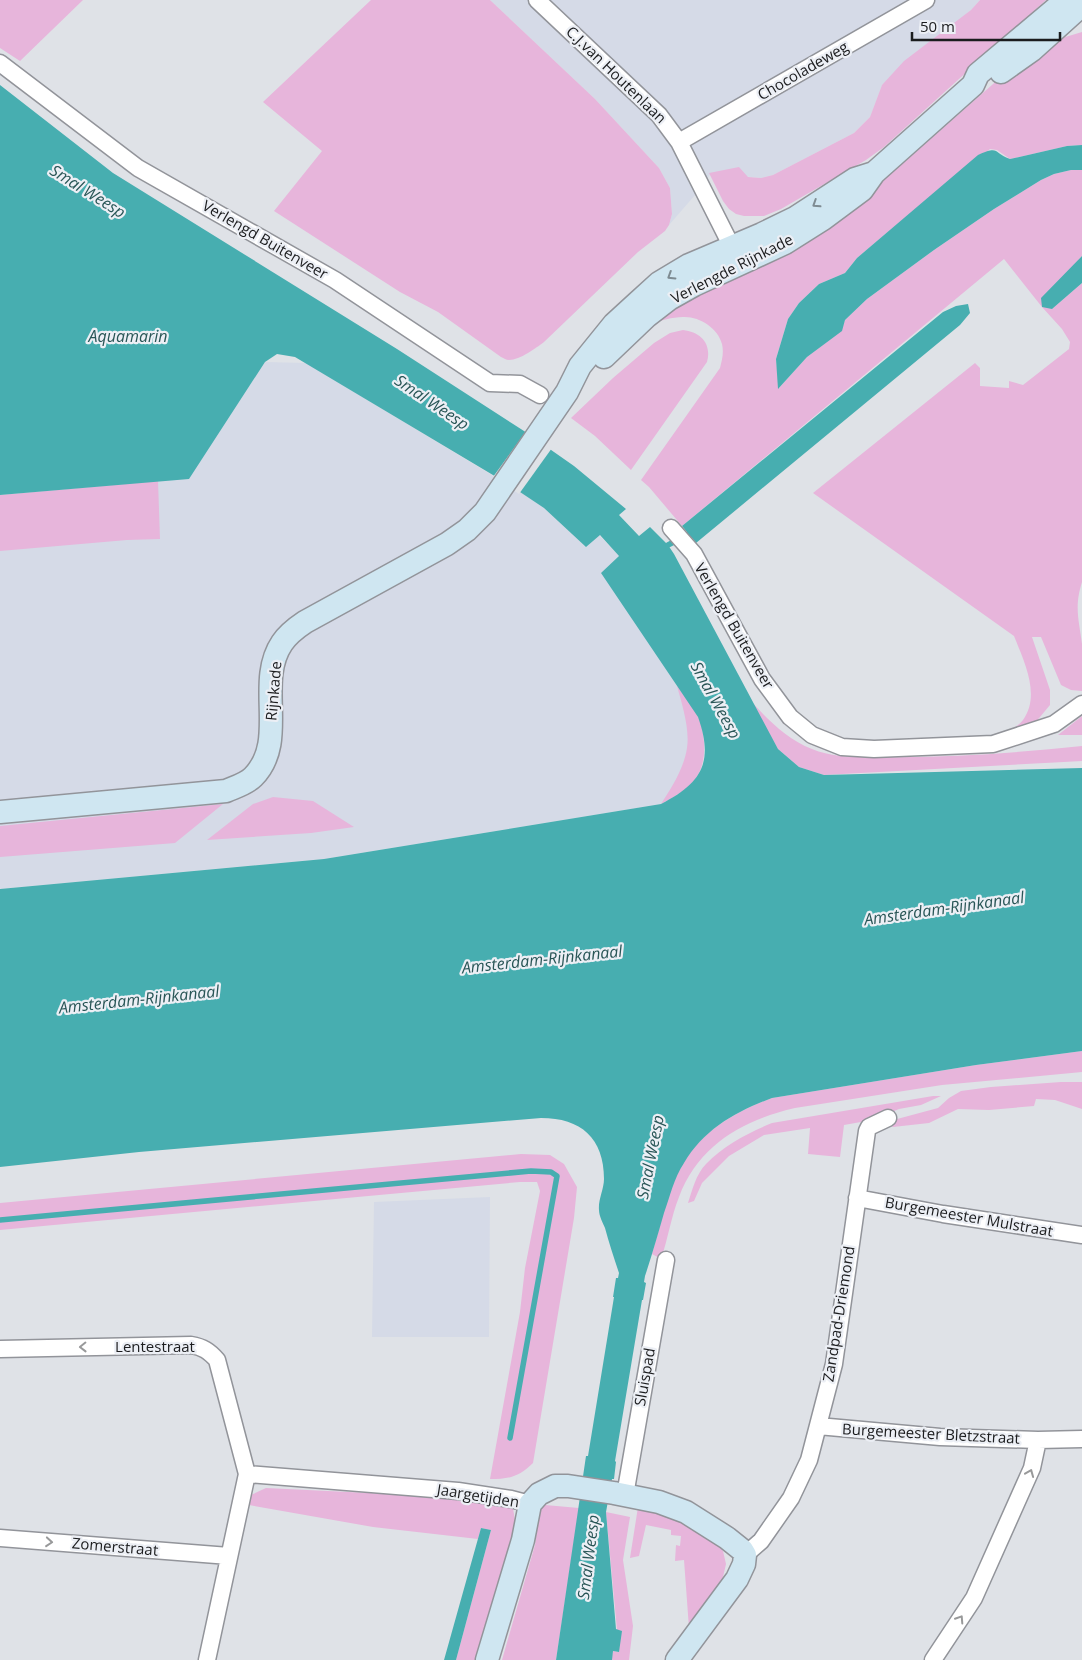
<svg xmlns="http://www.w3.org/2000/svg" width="1082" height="1660" viewBox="0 0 1082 1660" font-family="'Open Sans',sans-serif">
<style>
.built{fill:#d5dae7}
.green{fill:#e7b5db}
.water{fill:#47aeb0}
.pier{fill:#dfe2e7}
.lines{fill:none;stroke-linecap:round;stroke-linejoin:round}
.stream{stroke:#47aeb0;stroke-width:5.5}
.street-casing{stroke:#92949a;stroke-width:19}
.secondary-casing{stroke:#92949a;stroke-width:25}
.street{stroke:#fff;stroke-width:16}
.secondary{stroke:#cfe6f1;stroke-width:22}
.oneway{stroke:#7e8b92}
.oneway2{stroke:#98999a}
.labels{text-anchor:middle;stroke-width:4.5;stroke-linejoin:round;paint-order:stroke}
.street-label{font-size:15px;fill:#1b1c1e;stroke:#eceff5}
.water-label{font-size:16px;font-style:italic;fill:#285556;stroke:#eceff5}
</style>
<rect width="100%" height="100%" fill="#dfe2e7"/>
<!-- built -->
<path class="built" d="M490,0H980L971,10L882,85L870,117L854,133L773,175L761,178L711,173L702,187L669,225L672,214L670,188L659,168L595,99Z
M265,362L306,363L525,495L544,508L586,547L599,535L619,556L602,573L698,717L705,755L661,804L324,859L0,889V496L189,478Z
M490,1197L489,1337H372L374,1202Z"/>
<!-- green -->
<path class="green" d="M0,0H83L20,61L0,48Z
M371,0H490L595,99L659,168L670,188L672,214L669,225L665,231L638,252L544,342C536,348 520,360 509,360C506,360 504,358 501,357L438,312L400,292L274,211L322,151L263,102Z
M980,0H1046L884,147L866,160L781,209L764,216H744L736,214L729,209L723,201L709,173L739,167L748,177L761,178L773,175L854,133L870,117L882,85L904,61L971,10Z
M1082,32V145L1067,146L1010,159L997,150L990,149L895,226L857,258L845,273L819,284L799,303L788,319L776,359L779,388L807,357L841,331L845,320L867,299L934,250L994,209L1041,180L1054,174L1071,170H1082V256L1074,265L1052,309L1082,283V582C1074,607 1079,620 1082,644C1082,659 1082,676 1082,691L1071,690L1061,685L1041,637H1032L1050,690V705L1035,723L1011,730C1015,727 1020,724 1023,720C1041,695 1024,661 1014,636L813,493L975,363L980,368V386L1009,388V381L1023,385L1069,349L1070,342L1062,329L1042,307L1004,259L682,526L649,487L641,480L720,368C722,360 724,353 722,344C718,328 699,316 683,317C672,317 661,321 651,323L866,196L1001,77L1029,64L1062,38Z
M683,330C701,332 712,344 707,362L631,470L595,436L571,418L613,378L654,343L670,333Z
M158,481L160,539L127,540L0,551V495Z
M677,686C684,696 692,705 697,715C702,723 703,733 704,742C706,777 690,789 661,804C672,787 684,768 687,748C690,729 682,704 677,686Z
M750,700C768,720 787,739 812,749C833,758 858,757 880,757C947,758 1015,753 1082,746V761L824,775L799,767L778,749Z
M1082,716V735H1058Z
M273,797L313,801L354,827L311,833L207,840L253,804Z
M223,804L175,843L0,857V826Z
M1082,1051V1072L942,1085L795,1108C744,1120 699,1144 679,1197C671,1217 668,1239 661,1259L652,1254C661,1225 667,1190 683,1163C703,1130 737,1111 772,1098L976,1065Z
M1061,1082H1082V1109L1055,1100L1036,1099L1034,1106L989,1110L958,1109L929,1123L893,1127L886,1122L938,1108L949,1098L961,1091L991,1087Z
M933,1096H941L921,1105L899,1109L872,1120L844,1125L840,1157L808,1154L810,1128L764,1135L729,1156L702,1183L694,1201L688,1203C692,1191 696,1174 706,1164C724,1145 748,1133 772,1123Z
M521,1154L550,1155L564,1164L577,1187L574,1218L533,1463C519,1477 509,1479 490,1479L520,1312L525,1268L540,1191L537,1182H520L0,1230V1203Z
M266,1488L472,1498L513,1508L516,1527L479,1660H456L491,1530L481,1528L478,1539L373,1527L243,1504L251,1495Z
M545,1505L579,1508L556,1660H502L535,1545L540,1509Z
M638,1507L685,1521L715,1543L723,1551L726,1564L723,1577L689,1628L684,1560L675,1561L676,1545L680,1546L681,1536L671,1535V1530L646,1525L639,1556L630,1558Z
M606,1512L630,1517L623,1560L633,1626L629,1660H611L613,1651L618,1652L621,1631L617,1630Z"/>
<!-- water -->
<path class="water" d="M0,85L113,173L397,349L524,431L574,466L626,509L619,515L639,536L650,527L668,545L674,554L778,749L799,767L824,775L1082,768V1051L976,1065L772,1098C737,1111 704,1129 684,1163C674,1178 670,1196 664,1213C658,1234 652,1255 645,1276L644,1282L646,1283L643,1300H642L615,1461L616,1462L614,1479H612L606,1512L616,1629L622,1631L619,1652L613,1651L612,1660H556L586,1456H588L614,1297H613L616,1278H618L619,1273C614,1258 609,1243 605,1228C603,1223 599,1216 599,1210C598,1200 604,1189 604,1179C604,1138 581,1118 541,1118L139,1152L0,1167V889L324,859L661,804C702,783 714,762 698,717L601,573L619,556L600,535L586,547L544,508L508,484L295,357L277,354L265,362L189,479L0,495Z
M1082,145V170H1071L1054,174L1041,180L994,209L934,250L867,299L845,320L842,331L807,357L778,389L776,359L788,319L799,303L819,284L845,273L857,258L978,155C1000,145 993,153 1010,159L1067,146Z
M1082,256V283L1052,309L1042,307L1041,298Z
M968,304L970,313L960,325L696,543L682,526L943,312L956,306Z
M481,1528L491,1530L456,1660H444Z"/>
<!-- pier -->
<path class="pier" d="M527,430L552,448L519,494L493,477Z"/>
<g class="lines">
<!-- stream -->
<path class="stream" d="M668,545L689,534
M0,1220L531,1171L551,1172L557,1176L510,1438"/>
<!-- street casing -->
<g class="street-casing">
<path id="street" d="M537,0L659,115L679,142L737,257
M0,63L138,168L335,280L490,383L520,384L540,395
M679,142L926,0
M671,528L694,554L762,679L790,717L812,735L842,747L874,749L993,744L1054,724L1082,704
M857,1198L943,1214L1082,1235
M0,1349L191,1345C203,1347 209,1351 217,1360L247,1474L207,1660
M818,1426L940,1437L1038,1440L1032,1468L974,1598L933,1660
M1038,1440L1082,1439
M247,1474L458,1491L511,1499L530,1504
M625,1495L666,1260
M0,1538L229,1556
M745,1555L761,1541L791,1498L809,1460L834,1364L867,1131L869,1127L888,1118"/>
</g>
<!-- secondary casing -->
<g class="secondary-casing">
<path id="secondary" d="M1001,72L1032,50L1082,5
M604,357L647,316L669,299L694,285L785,243L823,219L862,190L874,173L973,85L978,74L1066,0
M0,812L226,791C235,787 246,784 253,777C289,741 255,683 282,643C288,634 296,628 305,622L447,544L467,530L485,512L567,392L580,366L614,324L638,302L659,283L689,265L762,234L795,218L855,179L874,173
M487,1660L523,1540L530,1504L539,1494L555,1486H568L614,1493L659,1502L686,1512L727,1538L742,1550L745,1555L744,1564L737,1579L677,1660"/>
</g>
<!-- street -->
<use href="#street" class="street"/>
<!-- secondary -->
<use href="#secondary" class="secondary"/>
</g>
<!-- one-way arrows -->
<defs><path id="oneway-chevron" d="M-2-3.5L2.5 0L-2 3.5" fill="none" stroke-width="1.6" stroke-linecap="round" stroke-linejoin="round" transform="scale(1.25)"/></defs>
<g class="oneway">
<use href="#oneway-chevron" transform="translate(816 204) rotate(147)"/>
<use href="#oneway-chevron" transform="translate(671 276) rotate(148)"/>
</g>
<g class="oneway2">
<use href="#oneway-chevron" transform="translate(83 1347) rotate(179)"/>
<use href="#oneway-chevron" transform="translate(1030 1473) rotate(-68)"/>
<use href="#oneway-chevron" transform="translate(49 1542) rotate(5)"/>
<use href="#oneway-chevron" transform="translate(960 1619) rotate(-57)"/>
</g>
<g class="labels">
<!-- street labels -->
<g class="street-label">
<text transform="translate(803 71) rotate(-30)" y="5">Chocoladeweg</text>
<text transform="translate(616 75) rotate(44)" y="5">C.J.van Houtenlaan</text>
<text transform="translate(265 240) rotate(30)" y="5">Verlengd Buitenveer</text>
<text transform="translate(732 269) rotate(-27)" y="5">Verlengde Rijnkade</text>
<text transform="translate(734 626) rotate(60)" y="5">Verlengd Buitenveer</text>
<text transform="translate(274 691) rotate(-85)" y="5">Rijnkade</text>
<text transform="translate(969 1217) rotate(10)" y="5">Burgemeester Mulstraat</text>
<text transform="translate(839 1314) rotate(-81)" y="5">Zandpad-Driemond</text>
<text x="155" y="1352">Lentestraat</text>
<text transform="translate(645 1377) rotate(-80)" y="5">Sluispad</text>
<text transform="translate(931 1434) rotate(3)" y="5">Burgemeester Bletzstraat</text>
<text transform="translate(478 1496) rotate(9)" y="5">Jaargetijden</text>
<text transform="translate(115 1547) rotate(5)" y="5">Zomerstraat</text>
</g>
<!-- water labels -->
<g class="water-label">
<text transform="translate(88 191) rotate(32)" y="6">Smal Weesp</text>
<text x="128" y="342">Aquamarin</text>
<text transform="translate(432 402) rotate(34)" y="6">Smal Weesp</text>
<text transform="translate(716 700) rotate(61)" y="6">Smal Weesp</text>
<text transform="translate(944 908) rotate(-8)" y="6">Amsterdam-Rijnkanaal</text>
<text transform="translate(542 959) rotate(-6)" y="6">Amsterdam-Rijnkanaal</text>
<text transform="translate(139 999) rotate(-6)" y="6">Amsterdam-Rijnkanaal</text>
<text transform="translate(650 1157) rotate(-79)" y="6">Smal Weesp</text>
<text transform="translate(588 1557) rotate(-83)" y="6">Smal Weesp</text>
</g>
</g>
<!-- scale -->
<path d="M912 32v8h148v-8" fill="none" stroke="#1b1c1e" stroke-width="2.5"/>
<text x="920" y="32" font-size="15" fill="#1b1c1e" stroke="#eceff5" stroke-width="4" paint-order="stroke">50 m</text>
</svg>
